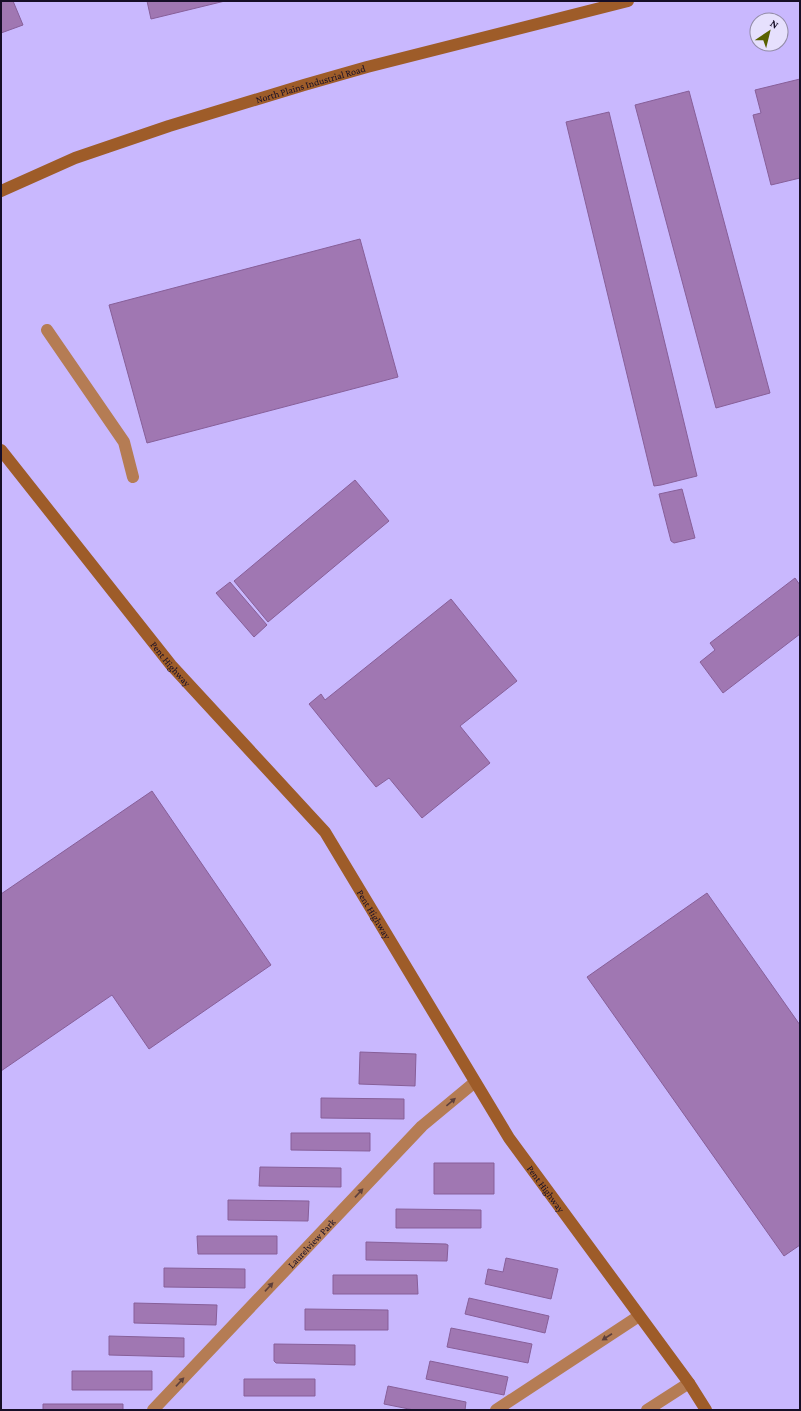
<svg xmlns="http://www.w3.org/2000/svg" width="801" height="1411" viewBox="0 0 801 1411" font-family="'Crimson Pro',serif">
<style>
.building{fill:#a077b2;stroke:#875f99}
.lines{fill:none;stroke-linecap:round;stroke-linejoin:round}
.lane{stroke:#b57c54;stroke-width:12}
.street{stroke:#b57c54;stroke-width:12}
.secondary{stroke:#9e5c29;stroke-width:12}
.oneway{fill:#5e3f3b}
.labels{text-anchor:middle;stroke-width:3;stroke-linejoin:round;paint-order:stroke}
.street-label{font-size:10px;fill:#160e27;stroke:#e6e0fd}
</style>
<rect width="100%" height="100%" fill="#c9b8fe"/>
<!-- building -->
<path class="building" d="M1,1H13L23,25L1,33Z
M147,1H225L151,19Z
M800,79V178L771,185L753,115L761,113L755,90Z
M689,91L770,393L716,408L635,105Z
M609,112L697,476L661,485L654,486L566,122Z
M360,239L398,377L147,443L109,305Z
M355,480L389,521L268,622L234,581Z
M682,489L695,538L674,543L671,541L659,494Z
M795,578L800,585V634L723,693L700,662L715,650L710,643Z
M230,582L267,625L254,637L216,593Z
M451,599L517,681L460,726L490,763L422,818L389,778L376,787L309,704L321,694L325,700Z
M152,791L271,965L149,1049L112,995L1,1071V894Z
M707,893L800,1025V1245L784,1256L587,977Z
M360,1052L416,1054L415,1086L359,1084Z
M321,1098L404,1099V1119L321,1118Z
M291,1133H370V1151L291,1150Z
M434,1163H494V1194H434Z
M260,1167L341,1168V1187L259,1186Z
M228,1200L309,1201L308,1221L228,1220Z
M396,1209L481,1210V1228H396Z
M197,1236H277V1254H198Z
M366,1242L446,1244L448,1245L447,1261L366,1260Z
M506,1258L558,1269L551,1299L485,1284L488,1269L503,1272Z
M164,1268L245,1269V1288L164,1287Z
M333,1275H417L418,1294H333Z
M469,1298L549,1316L545,1333L465,1314Z
M134,1303L217,1305L216,1325L134,1323Z
M305,1309L388,1310V1330H305Z
M451,1328L532,1344L528,1363L447,1347Z
M109,1336L184,1338V1357L109,1355Z
M274,1344L355,1345V1365L276,1363L274,1361Z
M430,1361L508,1377L504,1395L426,1379Z
M72,1371H152V1390H72Z
M244,1379H315V1396H244Z
M388,1386L466,1402L465,1410H414L384,1404Z
M43,1404H123V1410H43Z"/>
<g class="lines">
<!-- lane -->
<path class="lane" d="M47,330L124,442L133,477
M647,1410L689,1383"/>
<!-- street -->
<g class="street">
<path id="s1" d="M153,1410L422,1126L475,1082"/>
<path d="M496,1410L639,1316"/>
</g>
<!-- secondary -->
<g class="secondary">
<path id="s2" d="M1,191L75,158L169,126L304,85L367,67L628,1"/>
<path id="s3" d="M1,450L171,665L325,832L509,1138L689,1383L706,1410"/>
</g>
</g>
<!-- one-way arrows -->
<defs><path id="oneway-solid" d="M-6-.8H1V-3.2L6.5 0L1 3.2V.8H-6Z"/></defs>
<g class="oneway">
<use href="#oneway-solid" transform="translate(451 1102) rotate(-40)"/>
<use href="#oneway-solid" transform="translate(359 1193) rotate(-47)"/>
<use href="#oneway-solid" transform="translate(269 1287) rotate(-47)"/>
<use href="#oneway-solid" transform="translate(607 1337) rotate(147)"/>
<use href="#oneway-solid" transform="translate(180 1382) rotate(-47)"/>
</g>
<g class="labels">
<!-- street labels -->
<g class="street-label">
<text dy="4" stroke="none"><textPath href="#s2" startOffset="328">North Plains Industrial Road</textPath></text>
<text dy="4" stroke="none"><textPath href="#s3" startOffset="273">Pent Highway</textPath></text>
<text dy="4" stroke="none"><textPath href="#s3" startOffset="597">Pent Highway</textPath></text>
<text dy="4" stroke="none"><textPath href="#s3" startOffset="921">Pent Highway</textPath></text>
<text dy="4" stroke="none"><textPath href="#s1" startOffset="230">Laurelview Park</textPath></text>
</g>
</g>
<!-- border -->
<rect width="801" height="1411" fill="none" stroke="#160e27" stroke-width="4"/>
<!-- north arrow -->
<g transform="translate(769 32) rotate(35)"><circle r="19" fill="#e6e0fd" stroke="#938ca7"/>
<path d="M0-3L7 15L0 10L-7 15Z" fill="#596100"/>
<text y="-6" font-size="11" font-weight="bold" text-anchor="middle" fill="#160e27">N</text>
</g>
</svg>
